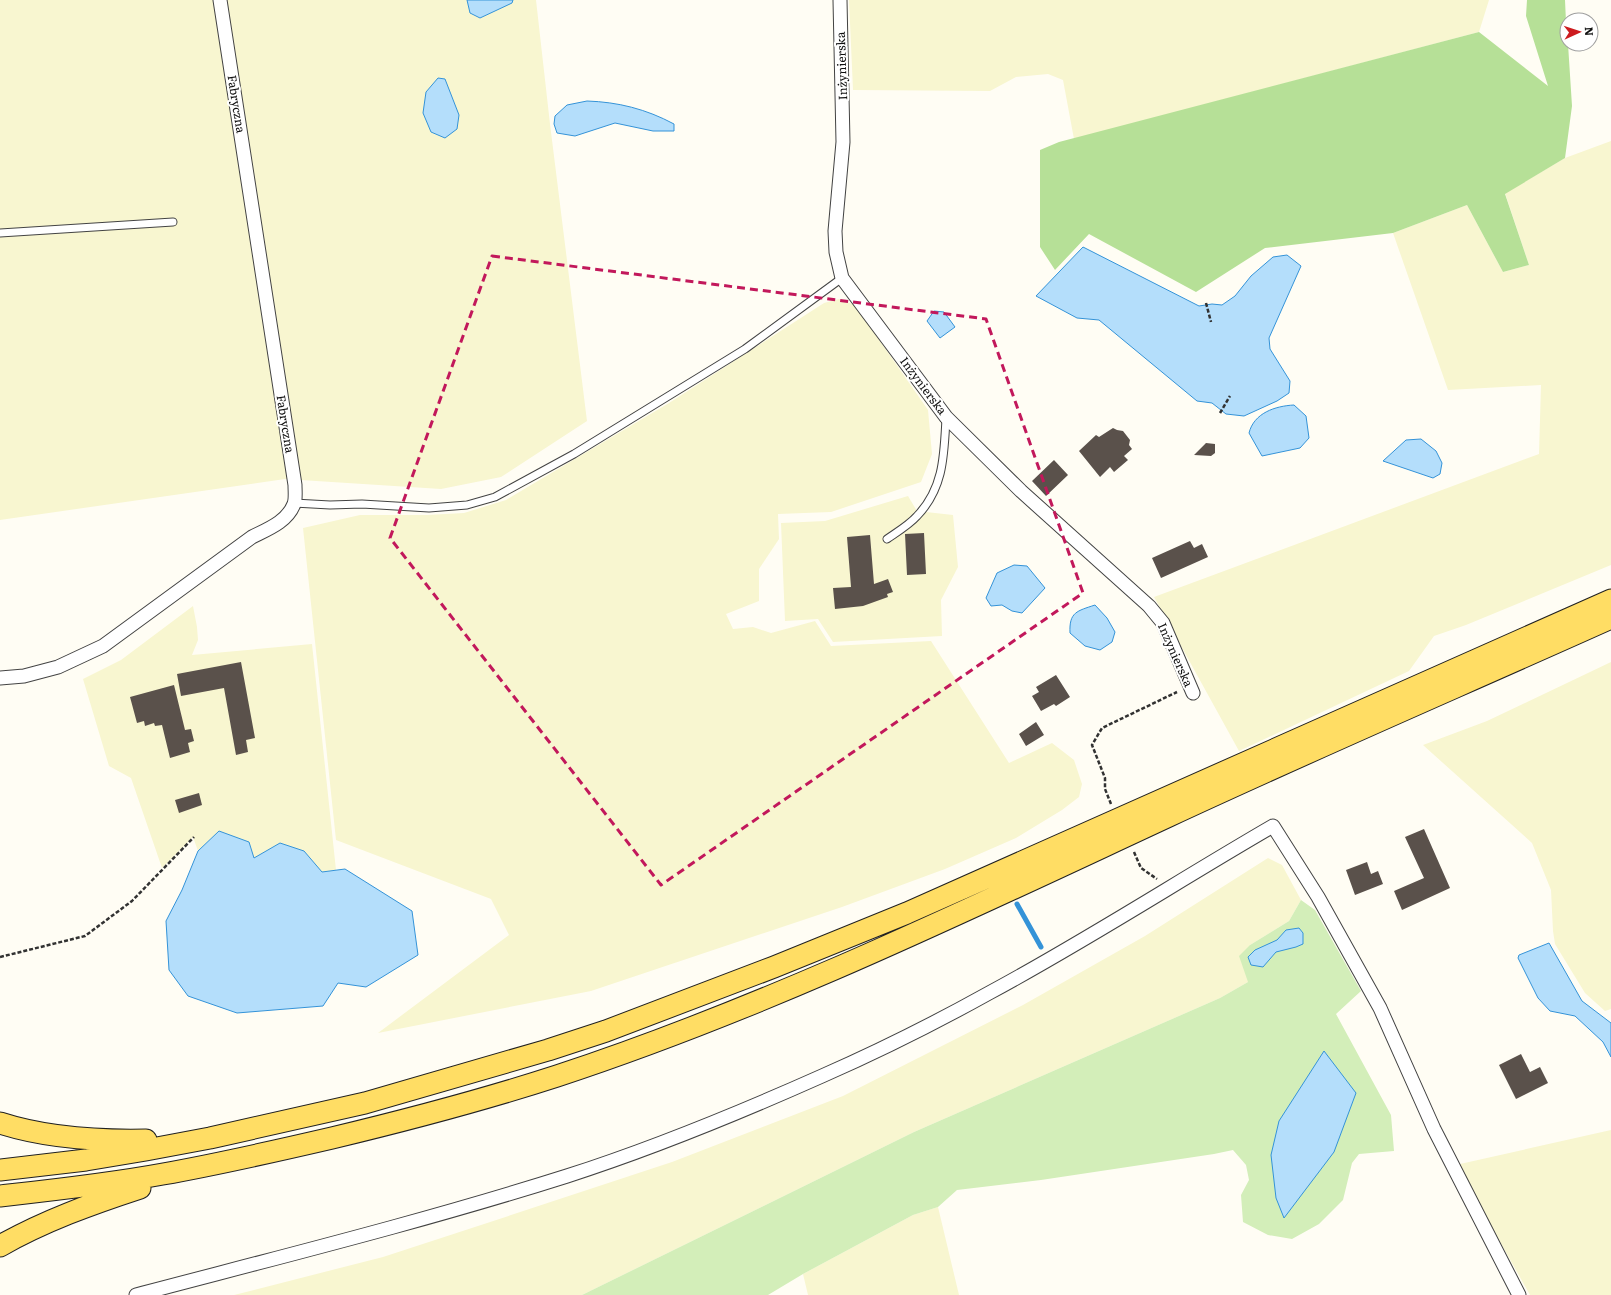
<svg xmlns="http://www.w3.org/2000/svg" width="1611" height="1295" viewBox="0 0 1611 1295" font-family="Literata,serif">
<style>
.farmland{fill:#f8f6d0}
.green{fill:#d3eeb9}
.forest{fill:#b6e097}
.water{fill:#b4defb;stroke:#3493d8}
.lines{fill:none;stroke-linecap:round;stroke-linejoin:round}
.stream{stroke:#3493d8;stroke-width:5}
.building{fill:#5a514b}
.service-casing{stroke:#434343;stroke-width:9}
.minor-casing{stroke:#434343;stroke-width:15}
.primary-casing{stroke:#212121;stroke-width:23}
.path{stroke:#323232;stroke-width:2.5;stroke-dasharray:4 2;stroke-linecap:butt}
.service{stroke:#fff;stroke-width:7}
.minor{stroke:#fff;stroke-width:13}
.primary{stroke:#ffdd64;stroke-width:21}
.marked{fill:none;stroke:#c2185b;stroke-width:3;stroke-dasharray:8 5;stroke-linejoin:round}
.labels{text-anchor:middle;stroke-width:4;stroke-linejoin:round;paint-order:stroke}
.street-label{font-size:12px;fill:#101010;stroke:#fff}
</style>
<rect width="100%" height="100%" fill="#fffdf4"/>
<!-- farmland -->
<path class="farmland" d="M0,0H536L550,124L587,421L501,477L441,489L285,479L0,520Z
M849,0H1489L1479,32L1074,139L1063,80L1048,74L1016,77L990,91L853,90Z
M1611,141V565L1466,625L1434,636L1409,671L1239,751L1154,597L1539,454L1541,385L1448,390L1393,233L1467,205L1503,272L1529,265L1505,193L1565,158Z
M839,299L855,305L928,410L932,454L921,482L831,512L778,514L779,539L759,569V601L726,614L733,629L753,627L771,633L815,621L831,646L931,641L1009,763L1052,743L1074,760L1082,784L1079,797L1062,810L1016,838L945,869L842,907L591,991L378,1033L509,935L491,899L336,840L303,528L360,515H427L464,513L506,500L669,403L824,303Z
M908,496L917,511L953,515L958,567L941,600L942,636L833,642L818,619L785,621L781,523L825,521Z
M193,606L197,627L198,640L192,655L312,644L336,870L322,872L304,851L254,859L219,831L198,851L193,837L162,868L131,778L109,766L83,679L121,660Z
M1611,662V1009L1605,1011L1585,993L1555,944L1553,931L1551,890L1532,843L1423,745L1487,721Z
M1268,858L1282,865L1301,900L1289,921L1250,945L1248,982L1220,998L914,1132L582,1295H234L383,1257L481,1225L672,1162L843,1096L1023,1005L1145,936Z
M1611,1130V1295H1530L1477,1201L1460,1164Z
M938,1207L959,1295H808L803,1274L913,1215Z"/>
<!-- green -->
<path class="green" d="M1301,900L1315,910L1361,991L1336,1014L1391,1115L1394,1151L1359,1154L1352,1163L1343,1200L1319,1224L1292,1239L1268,1235L1243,1222L1241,1195L1249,1180L1246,1165L1233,1150L1214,1154L1041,1180L957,1190L938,1207L913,1215L803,1274L768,1295H582L914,1132L1220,998L1248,982L1239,956L1250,945L1289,921Z"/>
<!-- forest -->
<path class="forest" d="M1527,0H1565L1567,44H1568L1572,106L1565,158L1505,194L1529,265L1503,272L1467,205L1393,233L1265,248L1196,292L1089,234L1055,270L1040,247V150L1059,142L1479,32L1548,86L1526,16Z"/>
<!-- water -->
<path class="water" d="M467,0H513L512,3L480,18L470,13Z
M438,78L445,79L459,115L457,129L445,138L431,132L423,113L426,92Z
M587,101C618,102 646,109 674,124V131H653L615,123L575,136L557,133L554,124L555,116L567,105Z
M1083,247L1199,306L1212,304L1222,305L1235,296L1251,276L1273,257L1287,255L1301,266L1269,338L1270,349L1290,381L1289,393L1277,401L1244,416L1226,414L1212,403L1197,401L1099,320L1077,318L1036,296Z
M934,311L944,312L955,327L940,338L927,321Z
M1294,405L1306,416L1309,438L1300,448L1262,456L1249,433C1254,413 1275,406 1294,405Z
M1421,439L1436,451L1442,463L1440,474L1433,478L1383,461L1406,440Z
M1014,565L1027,566L1045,588L1022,613L1012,611L1002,605L991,606L986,598L997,573Z
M1095,605L1107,618L1115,632L1112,642L1100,650L1085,646L1070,633C1069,612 1077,611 1095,605Z
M219,831L249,842L254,858L280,843L304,851L322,872L345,869L412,911L418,955L366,987L338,983L323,1006L237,1013L188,996L169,970L166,921L182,890L198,851Z
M1299,928L1303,933V944L1296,947L1276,952L1263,967L1251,965L1248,957L1255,950L1277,940L1286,930Z
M1549,943L1582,1001L1611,1023V1057L1603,1042L1575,1016L1550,1011L1538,998L1518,958L1519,955Z
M1324,1051L1356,1093L1334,1152L1284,1218L1276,1198L1271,1155L1279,1121Z"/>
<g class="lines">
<!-- stream -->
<path class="stream" d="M1017,904L1041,947"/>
</g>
<!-- building -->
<path class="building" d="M1113,428L1117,430L1123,431L1130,440L1129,445L1132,449L1124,456L1128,460L1114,472L1110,467L1100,477L1079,451L1096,435L1099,437Z
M1206,443L1215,444V453L1211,456L1194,455Z
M1054,460L1068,475L1046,496L1032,481Z
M924,533L926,574L907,575L905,534Z
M870,535L874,584L888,579L893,592L887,594L888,597L863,606L835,609L833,588L851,587L847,537Z
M1190,541L1194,548L1202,544L1208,557L1161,578L1152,558Z
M241,662L255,738L246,740L248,752L236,755L224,688L181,696L177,674Z
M1056,675L1070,697L1056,706L1054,704L1041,711L1032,696L1039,692L1036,687Z
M174,685L185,730L191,729L194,741L188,743L190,752L170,758L162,725L155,726L154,723L145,726L144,721L137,723L130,697Z
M1036,722L1044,735L1026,746L1019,734Z
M199,793L202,805L179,813L175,800Z
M1424,829L1450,888L1402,910L1394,891L1424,878L1405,837Z
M1367,862L1371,874L1378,871L1383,884L1355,895L1346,870Z
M1521,1054L1530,1072L1540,1067L1548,1083L1516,1099L1499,1065Z"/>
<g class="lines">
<!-- service casing -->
<g class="service-casing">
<path id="service" d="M0,233L173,222
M294,503L330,505L362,504L429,508L467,505L495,497L574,454L745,349L842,278
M887,539C897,532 909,525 917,516C944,488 944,455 946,418"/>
</g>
<!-- minor casing -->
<g class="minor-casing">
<path id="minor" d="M840,0L843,142L835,231L836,252L842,278L946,417L1021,491L1149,606L1163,623L1193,693
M0,678L24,676L58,667L103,646L252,537C268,529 287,522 294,504C296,499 295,491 295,485L220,0
M136,1295C280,1257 425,1221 567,1176C654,1148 739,1113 822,1076C879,1051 935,1023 989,993C1086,941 1178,881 1273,826L1318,897L1380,1008L1434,1129L1519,1295"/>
</g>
<!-- primary casing -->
<g class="primary-casing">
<path id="primary" d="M0,1123C46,1138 97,1141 146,1140
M0,1170L86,1160L146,1150L210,1138L365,1103L548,1050L606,1031L774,967L907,913L1611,600
M0,1196C54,1190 109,1184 163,1174C219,1164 276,1151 332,1138C407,1120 483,1100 557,1076C767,1007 969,909 1169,816C1315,748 1464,684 1611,618
M0,1246C44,1221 91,1204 140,1188"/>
</g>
<!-- path -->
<path class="path" d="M1206,303L1211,322
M1220,413L1230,396
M1111,804L1105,789V778L1092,745L1102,728L1177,692
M1134,852L1141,868L1157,879
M0,957L85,936L132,901L194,837"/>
<!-- service -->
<use href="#service" class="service"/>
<!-- minor -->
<use href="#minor" class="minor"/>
<!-- primary -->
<use href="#primary" class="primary"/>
</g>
<!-- marked area -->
<path class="marked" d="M492,256L986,319L1083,593L661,885L390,538Z"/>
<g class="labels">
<!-- street labels -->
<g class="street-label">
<text transform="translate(842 66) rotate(-92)" y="4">Inżynierska</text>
<text transform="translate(236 104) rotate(81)" y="4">Fabryczna</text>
<text transform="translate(923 386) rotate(53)" y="4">Inżynierska</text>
<text transform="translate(285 424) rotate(81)" y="4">Fabryczna</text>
<text transform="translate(1175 655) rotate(66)" y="4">Inżynierska</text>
</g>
</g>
<!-- north arrow -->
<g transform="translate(1579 32) rotate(87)"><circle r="19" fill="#ffffff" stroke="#9f9f9f"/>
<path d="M0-3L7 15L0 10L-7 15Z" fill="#cd1b1f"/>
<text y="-6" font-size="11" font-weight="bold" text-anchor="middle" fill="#101010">N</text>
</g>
</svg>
